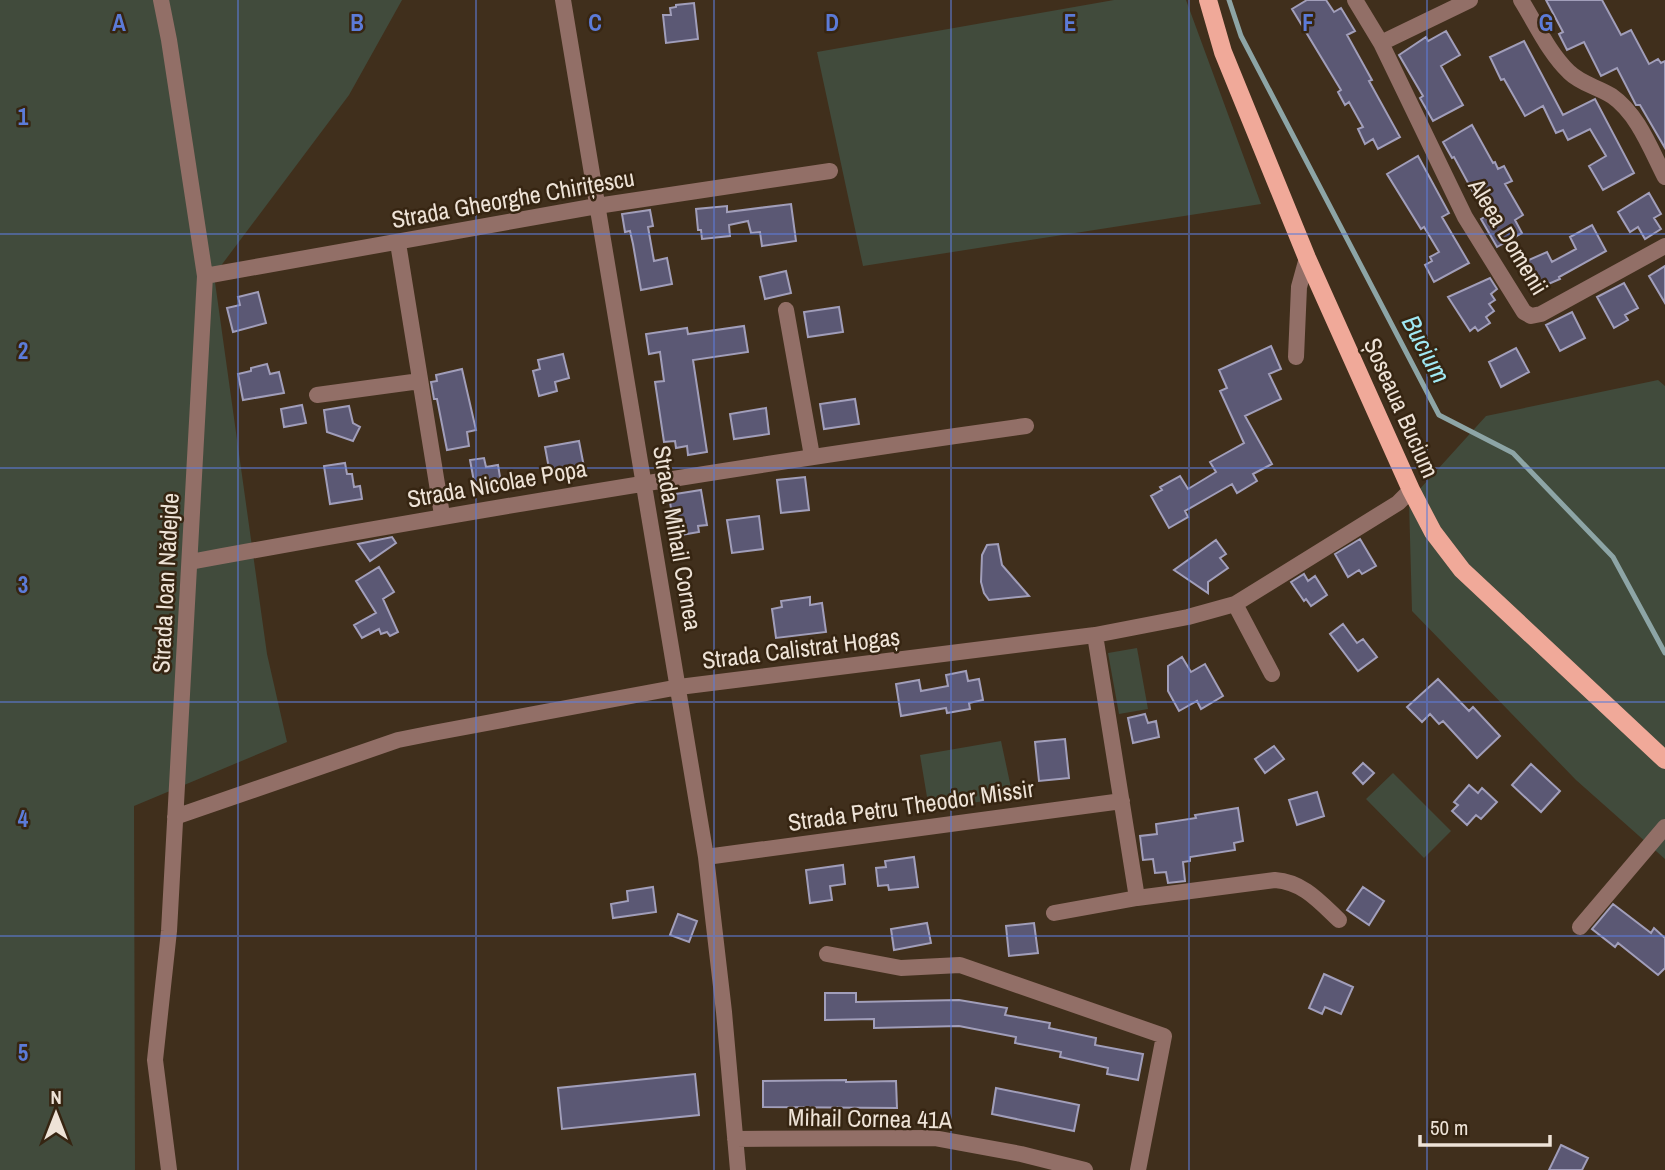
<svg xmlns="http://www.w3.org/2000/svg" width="1665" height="1170" viewBox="0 0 1665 1170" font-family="'Archivo Narrow',sans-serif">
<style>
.green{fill:#414b3c}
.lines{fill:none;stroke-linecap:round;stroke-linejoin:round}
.stream{stroke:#8da5a6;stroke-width:5}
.building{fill:#5b5874;stroke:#a19eba;stroke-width:2}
.minor{stroke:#926f67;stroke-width:16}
.major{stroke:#f0a999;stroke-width:18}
.grid{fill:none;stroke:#5c7bd8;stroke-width:2;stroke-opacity:0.55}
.labels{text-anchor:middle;stroke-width:5;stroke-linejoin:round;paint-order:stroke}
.street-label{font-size:24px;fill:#eee3d7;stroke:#362512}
.water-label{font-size:26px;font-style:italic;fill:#a0e9f4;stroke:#362512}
.grid-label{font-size:23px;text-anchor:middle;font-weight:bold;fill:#5c7bd8;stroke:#362512;stroke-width:5;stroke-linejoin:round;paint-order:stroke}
</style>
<rect width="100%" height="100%" fill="#402f1c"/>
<!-- green -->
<path class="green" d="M0,0H402L349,95L214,275L267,654L287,742L134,806L135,1170H0Z
M1114,0H1186L1261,204L863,266L817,52Z
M1658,380L1665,386V859L1576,780L1412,611L1409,501L1486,416Z
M1137,648L1148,709L1119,714L1108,653Z
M1001,741L1013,797L929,809L920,755Z
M1393,773L1451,831L1424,858L1366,799Z"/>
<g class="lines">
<!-- stream -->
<path class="stream" d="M1229,0L1241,36L1439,415L1513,453L1613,557L1665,653"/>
</g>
<!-- building -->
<path class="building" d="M1307,0H1326L1334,12L1341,8L1355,31L1347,35L1372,80L1369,81L1400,137L1378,149L1373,139L1365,144L1358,129L1363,127L1349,102L1345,105L1338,92L1341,90L1292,9Z
M1546,0H1602L1621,35L1631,30L1649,64L1658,59L1661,63L1665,61V148L1640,105H1636L1617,68L1601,76L1584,42L1567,50L1559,34L1563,32Z
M694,3L698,39L666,43L663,15H671L670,8L676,7V5Z
M1446,31L1460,55L1441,66L1463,105L1433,121L1420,98L1423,96L1399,55L1426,37L1428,41Z
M1524,41L1563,115L1595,99L1634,173L1603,190L1589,166L1606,156L1590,129L1568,140L1563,130L1556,133L1543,106L1525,116L1504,79L1501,80L1490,57Z
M1472,125L1493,163L1495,162L1498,169L1504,166L1512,181L1505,184L1523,215L1515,220L1522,233L1497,247L1481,219L1486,216L1454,157L1452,158L1443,142Z
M1418,156L1449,213L1442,217L1469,263L1434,282L1425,265L1432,261L1430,257L1439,252L1424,227L1421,229L1387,174Z
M1649,193L1661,214L1654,218L1661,229L1645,239L1638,227L1630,232L1618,212Z
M791,204L796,241L762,246L760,232L751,233L748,221L729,225L730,236L702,239L701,230H698L696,209L727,206V212Z
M650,210L653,226L648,227L654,261L667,258L672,284L641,290L633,244L630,231L625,232L622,214Z
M1592,225L1606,251L1559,277L1560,279L1537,289L1532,278L1526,281L1520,268L1523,266L1522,263L1547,252L1552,262L1576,249L1570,237Z
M1665,266V303L1649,276Z
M786,271L791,293L765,299L760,277Z
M1490,278L1497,289L1491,294L1495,300L1489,304L1494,311L1486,317L1490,323L1478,331L1475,327L1470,331L1448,297Z
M1624,283L1638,308L1625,315L1628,320L1614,328L1597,297Z
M258,292L266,323L233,332L227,308L240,305L238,297Z
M839,307L843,332L808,337L804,312Z
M1572,312L1585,338L1560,351L1546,325Z
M744,326L748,352L693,360L707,452L688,455L687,446L676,448L675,441L664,442L655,382L664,381L660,352L649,354L646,334L687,328L688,334Z
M1271,346L1281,369L1269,374L1281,399L1245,416L1272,464L1253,474L1257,481L1237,493L1232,484L1185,511L1188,517L1169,528L1151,496L1162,490L1160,487L1180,476L1188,489L1216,472L1210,462L1244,443L1220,391L1227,388L1219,370Z
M1516,348L1529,372L1501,387L1489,362Z
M563,354L569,378L555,382L557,391L539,396L533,371L540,369L538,360Z
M267,364L270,374L279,372L284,393L243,400L238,374L251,371V368Z
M462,369L476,430L467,432L469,446L447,450L437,399H434L431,382L437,381L436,375Z
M855,399L859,424L824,429L820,404Z
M302,405L306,423L284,427L281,409Z
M349,406L353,423L360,427L353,441L327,432L324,410Z
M766,408L769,434L734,439L730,414Z
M579,441L584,467L550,474L545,447Z
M484,458L486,467L498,465L501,483L475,487L470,460Z
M345,463L347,474H352L354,487L360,486L362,499L330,504L324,466Z
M805,477L809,510L781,513L777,480Z
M701,490L707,525L698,526L699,532L675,536L669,495Z
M759,516L763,549L732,553L727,520Z
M392,537L396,543L370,561L358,544Z
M1360,539L1376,566L1362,574L1359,570L1348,577L1335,554Z
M1216,540L1226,554L1220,558L1228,568L1208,582V593L1174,570Z
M998,544L1002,565L1029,596L989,600L984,593L981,582L982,555L987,545Z
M379,567L394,592L383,599L398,632L390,636L387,632L381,634L379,629L362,638L354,625L376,613L356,581Z
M1304,574L1308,581L1315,576L1327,595L1311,606L1306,599L1304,601L1291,582Z
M810,597V605L822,603L826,632L776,638L772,609L782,607L781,601Z
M1343,624L1357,643L1363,639L1377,657L1358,671L1330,634Z
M1182,657L1191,672L1205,664L1223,696L1201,709L1197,701L1179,711L1168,691V666Z
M966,671L968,681L979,679L983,700L969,703L970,709L947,713L946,708L901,716L896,684L919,680L921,691L948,686L946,675Z
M1438,679L1469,711L1473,707L1500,736L1477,758L1443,721L1439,724L1430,714L1422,722L1407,707Z
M1145,714L1148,723L1156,721L1159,737L1133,743L1128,718Z
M1065,739L1069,778L1039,781L1035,742Z
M1274,746L1284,759L1265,773L1255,759Z
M1363,763L1374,773L1363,784L1353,773Z
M1531,764L1560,791L1541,812L1512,785Z
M1469,785L1478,793L1482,788L1497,802L1481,819L1476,815L1467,825L1452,811L1458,805L1454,802Z
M1317,792L1324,816L1297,825L1289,800Z
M1238,808L1243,841L1234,843L1235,850L1190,857V861L1183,862L1185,881L1168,883L1166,872L1155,873L1153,859L1143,860L1140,836L1157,834L1156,824L1196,818L1195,815Z
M914,857L918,887L889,890L888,885L878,886L876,868L886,867L885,861Z
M843,865L845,884L830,886L832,900L810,903L806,870Z
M653,887L656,912L613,918L611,904L628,901L627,891Z
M1363,887L1384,901L1369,925L1347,910Z
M1613,904L1651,933L1654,928L1665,938V968L1658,975L1618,943L1615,947L1592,929Z
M678,914L697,921L689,942L670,935Z
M927,923L931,943L894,950L891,929Z
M1034,923L1038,953L1009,956L1006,926Z
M1324,974L1353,987L1341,1014L1325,1007L1322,1014L1309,1008Z
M825,993H856V1002L959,1000L1007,1008L1005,1015L1050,1023L1049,1028L1096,1038L1095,1045L1143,1054L1138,1080L1107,1074L1108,1068L1060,1057L1061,1052L1015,1043L1016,1037L959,1026L874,1028V1019L825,1020Z
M695,1074L699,1115L562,1129L558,1088Z
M846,1080V1082L896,1081L897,1108L763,1107V1081Z
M996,1088L1079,1105L1074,1131L992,1114Z
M1561,1145L1588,1158L1582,1170H1549Z"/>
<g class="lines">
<!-- minor -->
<path class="minor" d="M161,0L169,40L205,276L169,931L155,1060L169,1170
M563,0L706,857L724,1012L738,1170
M1355,0L1381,43L1465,217L1524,312L1531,316L1541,314L1665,246
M1521,0C1536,24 1549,53 1569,72C1581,84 1598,87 1612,96C1638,114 1651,150 1665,177
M1381,43L1470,0
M398,243L442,515
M205,276L597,206L830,171
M786,310L812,456
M1296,357L1299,287L1307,258
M317,395L420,381
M190,562C468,511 746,465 1026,426
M1235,604L1272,674
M1095,635L1137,898
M175,817L398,740L433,733L679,687L1095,635L1188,617L1235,604L1398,503L1411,490
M706,857L1122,801
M1054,913L1137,898L1275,880C1303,882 1319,901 1339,920
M1580,927L1665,827
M827,954L901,968L960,965L1164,1036L1138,1170
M735,1139L934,1138L1021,1154L1085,1170"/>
<!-- major -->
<path class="major" d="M1208,0L1223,52L1307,258L1411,490L1433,532L1462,570L1665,760"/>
</g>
<!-- grid -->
<path class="grid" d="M238,0V1170M476,0V1170M714,0V1170M951,0V1170M1189,0V1170M1427,0V1170M0,234H1665M0,468H1665M0,702H1665M0,936H1665"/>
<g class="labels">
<!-- street labels -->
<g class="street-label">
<text transform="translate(513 199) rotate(-10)" y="8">Strada Gheorghe Chirițescu</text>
<text transform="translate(1508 237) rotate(59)" y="8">Aleea Domenii</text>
<text transform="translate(1401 408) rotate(66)" y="8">Șoseaua Bucium</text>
<text transform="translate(497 484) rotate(-10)" y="8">Strada Nicolae Popa</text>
<text transform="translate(677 538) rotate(80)" y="8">Strada Mihail Cornea</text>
<text transform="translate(166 583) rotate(-87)" y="8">Strada Ioan Nădejde</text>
<text transform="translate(801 649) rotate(-7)" y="8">Strada Calistrat Hogaș</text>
<text transform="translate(911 806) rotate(-8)" y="8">Strada Petru Theodor Missir</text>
<text transform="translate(870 1119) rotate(1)" y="8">Mihail Cornea 41A</text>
</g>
<!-- water labels -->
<g class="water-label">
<text transform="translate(1426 349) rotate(62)" y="9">Bucium</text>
</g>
</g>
<g class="grid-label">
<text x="119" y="31">A</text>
<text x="357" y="31">B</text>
<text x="595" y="31">C</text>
<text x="832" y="31">D</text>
<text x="1070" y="31">E</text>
<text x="1308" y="31">F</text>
<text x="1546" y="31">G</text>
<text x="23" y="125">1</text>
<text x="23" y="359">2</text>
<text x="23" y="593">3</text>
<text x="23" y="827">4</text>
<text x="23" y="1061">5</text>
</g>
<!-- north arrow -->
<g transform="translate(56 1114)" stroke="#362512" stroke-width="5" paint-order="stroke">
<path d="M0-5L12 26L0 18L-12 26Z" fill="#eee3d7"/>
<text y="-10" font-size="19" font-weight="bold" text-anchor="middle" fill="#eee3d7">N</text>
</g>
<!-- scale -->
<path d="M1420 1135v10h130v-10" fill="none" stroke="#eee3d7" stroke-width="3.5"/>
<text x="1430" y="1135" font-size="21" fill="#eee3d7" stroke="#362512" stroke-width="5" paint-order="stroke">50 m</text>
</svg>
